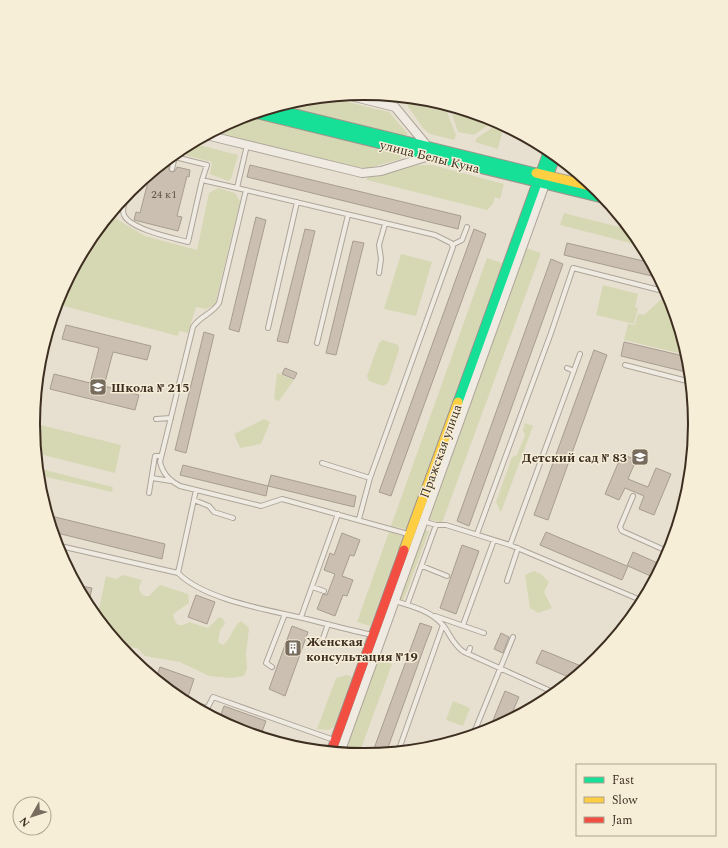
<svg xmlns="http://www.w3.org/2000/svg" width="728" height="848" viewBox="0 0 728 848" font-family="Spectral,serif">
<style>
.green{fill:#d6d7b3}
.building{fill:#cbbfb2;stroke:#a89c90}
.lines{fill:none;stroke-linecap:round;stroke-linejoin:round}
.lane-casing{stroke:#ada599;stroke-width:6}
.street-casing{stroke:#ada599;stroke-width:10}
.fast-casing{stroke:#9c958a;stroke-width:11}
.slow-casing{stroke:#9c958a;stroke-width:11}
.jam-casing{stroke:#9c958a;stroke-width:11}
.lane{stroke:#efebe3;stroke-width:4}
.street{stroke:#efebe3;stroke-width:8}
.fast{stroke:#16e098;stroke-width:9}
.slow{stroke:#ffcf43;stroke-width:9}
.jam{stroke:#f24e42;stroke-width:9}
.labels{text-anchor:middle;stroke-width:3;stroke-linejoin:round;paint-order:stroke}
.number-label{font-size:11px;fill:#605244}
.street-label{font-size:13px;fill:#3d2e20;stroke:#f7eed8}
.poi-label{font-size:13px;font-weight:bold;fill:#3d2e20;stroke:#f7eed8;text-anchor:start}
.rim{fill:none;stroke:#3d2e20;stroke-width:2}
</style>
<rect width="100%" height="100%" fill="#e7e0d1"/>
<!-- green -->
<path class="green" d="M327,97L389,112L408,134L405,136L280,105L300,99Z
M405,102L447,112L456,135L454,140L430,134L423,128Z
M452,114L491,123L474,135L458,132Z
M245,116L400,154L401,159L368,168L357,167L212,132Z
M496,125L504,126L498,149L475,142L477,138Z
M191,143L238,155L231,179L228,181L210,174L212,162L185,155L183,147Z
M418,165H432L504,184L500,199L495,197L493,204L487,210L367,180V176Z
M218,188L235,193L240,201L215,305L206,309L196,307L188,333L179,331L178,336L56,304L89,240L114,209L113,217L145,236L197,250L209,193Z
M564,213L631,230L642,246L560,225Z
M526,248L541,253L442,523L428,519Z
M401,254L432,262L416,316L384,309Z
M487,258L502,263L406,529L391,526Z
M603,285L638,294L635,307L638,308L634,324L596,315Z
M667,294L670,298L687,355L624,340L628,324L635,325L638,314L644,315Z
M383,340L398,345L399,350L388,383L383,386L369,381L367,376L379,343Z
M277,373L294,380L279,401L274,399Z
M264,419L270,422L261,444L240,448L234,434Z
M33,423L121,445L115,473L36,453Z
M525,423L533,426L501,512L496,502L512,457L517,455L525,435L523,430Z
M37,468L113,487L112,492L38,475Z
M424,530L429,531L403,601L399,599Z
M389,532L403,536L370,626L357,622Z
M534,571L541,574L549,582L544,592L552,608L538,613L530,608L525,575Z
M123,575L142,580L139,587L140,592L144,596H149L160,585L188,594L189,603L173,614L175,621L178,625H184L189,622L208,628L219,617L223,619L225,624L220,630L218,642L223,645C232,639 231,628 241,621L249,628L246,654L247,669L244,676L230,678L209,676L180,662L145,656L137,648L120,646L97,618L106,576L116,579Z
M378,659L392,664L359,754L344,753Z
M347,675L352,677L334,727L328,730L317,729L336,678Z
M453,701L470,708L463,726L446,720Z"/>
<!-- building -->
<path class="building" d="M162,164L169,165V170L172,172L175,171L177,167L190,170L189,177L187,176L177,216L182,217L178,231L134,220L136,212L140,213L150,174Z
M250,165L461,216L458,229L247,177Z
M256,217L266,220L239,332L229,329Z
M305,229L315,231L288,343L277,341Z
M474,229L486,234L391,496L379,492Z
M353,241L364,243L336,355L326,353Z
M567,243L652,263L660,278L564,255Z
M551,259L563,264L469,526L457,521Z
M66,325L151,346L147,360L113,352L104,386L139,395L135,410L50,389L54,374L90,383L99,348L62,339Z
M204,332L214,335L186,453L175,450Z
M624,342L688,357L690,373L621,356Z
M594,350L607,355L548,520L534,515Z
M285,368L297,373L294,379L282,374Z
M622,454L636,460L628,479L648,487L656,468L671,474L654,515L639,509L644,496L625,488L619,500L605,494Z
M183,465L268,486L266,496L180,475Z
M271,475L356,496L354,507L268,486Z
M47,515L165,544L162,559L53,532Z
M546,532L627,566L633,552L662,565L655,578L628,566L622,580L540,545Z
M342,533L360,540L354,556L350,555L342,576L353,580L347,596L343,595L335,616L317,609L323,594L327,595L335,574L324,570L330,553L334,555Z
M462,545L479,551L456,614L440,608Z
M76,585L92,588L88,606Z
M196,595L215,602L207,624L188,617Z
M420,623L432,627L426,642L386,753L372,754Z
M292,626L308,632L285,696L269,689Z
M501,633L509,637L503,653L494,649Z
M542,650L586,668L573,679L536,663Z
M160,667L194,679L188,697L169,690L156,679Z
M505,691L519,697L509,720L489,730Z
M224,706L266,721L260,737L237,730L219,720Z"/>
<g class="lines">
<!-- lane casing -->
<g class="lane-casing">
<path id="lane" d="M247,145L237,188L435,235L451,243L453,247L370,478L359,519
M171,156L207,165L202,180
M172,169L176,152
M246,190L219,303C212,314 200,316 193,327L160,462C163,474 169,480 180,486L261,506L282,499L408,534
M127,193C126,199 121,209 124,215C130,229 173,238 188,242L202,180L237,188
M452,245L462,240L467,227
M379,273L381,259L379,245L385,224
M268,328L297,202
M317,343L348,215
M625,365L691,382
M567,368L574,371
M156,419L171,418
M322,463L370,478
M152,478L171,481
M149,493L155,456H161
M633,496L620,527L622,531L669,552
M194,500L209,506L214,512L233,518
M423,521L436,525H446L510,545L643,601
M477,534L551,333L573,268L667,292
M56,545L178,573C204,599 263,609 298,617C324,623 348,630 373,635
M510,545L580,354
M422,566L447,576
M178,573L196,490
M507,581L518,548
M312,587L324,591
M395,601C412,606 431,611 443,625C450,634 453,645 464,652L555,693
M407,605L436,525
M435,616L484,633
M301,617L338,514
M463,625L494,540
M321,644L328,624
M468,654L470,648
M272,667L266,663L285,614
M182,700L207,708
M205,713L213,697L334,740
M473,735L513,637
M398,752L443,625"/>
</g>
<!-- street casing -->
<g class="street-casing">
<path id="street" d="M347,95L395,107L428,147
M206,135L362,173L381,171L429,156
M340,753L545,184"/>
</g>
<!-- fast casing -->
<g class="fast-casing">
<path id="fast" d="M271,108L536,173
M255,113L606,199
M546,182L556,155
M458,402L549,150"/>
</g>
<!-- slow casing -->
<g class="slow-casing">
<path id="slow" d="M536,173L595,187
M404,550L458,402"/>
</g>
<!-- jam casing -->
<g class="jam-casing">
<path id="jam" d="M331,752L404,550"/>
</g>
<!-- lane -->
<use href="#lane" class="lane"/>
<!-- street -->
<use href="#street" class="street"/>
<!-- fast -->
<use href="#fast" class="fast"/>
<!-- slow -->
<use href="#slow" class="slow"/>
<!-- jam -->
<use href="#jam" class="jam"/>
</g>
<!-- icons -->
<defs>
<g id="school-square" transform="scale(0.9)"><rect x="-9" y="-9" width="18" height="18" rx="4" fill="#786c5e" stroke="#f7eed8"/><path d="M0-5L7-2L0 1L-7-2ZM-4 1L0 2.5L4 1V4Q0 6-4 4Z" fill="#fff"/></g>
<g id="building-square" transform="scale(0.9)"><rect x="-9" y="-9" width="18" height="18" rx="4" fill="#786c5e" stroke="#f7eed8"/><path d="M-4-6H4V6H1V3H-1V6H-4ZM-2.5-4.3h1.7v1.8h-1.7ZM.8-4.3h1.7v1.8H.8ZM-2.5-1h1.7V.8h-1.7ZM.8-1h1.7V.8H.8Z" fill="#fff"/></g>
</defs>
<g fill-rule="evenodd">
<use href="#school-square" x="98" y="387"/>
<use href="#school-square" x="640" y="457"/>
<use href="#building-square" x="293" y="648"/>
</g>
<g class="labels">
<!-- number labels -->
<g class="number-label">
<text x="164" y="198">24 к1</text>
</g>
<!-- street labels -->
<g class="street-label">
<text transform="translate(430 156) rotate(14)" y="5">улица Белы Куна</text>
<text transform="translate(440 451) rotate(-70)" y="5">Пражская улица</text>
</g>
<!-- poi labels -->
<g class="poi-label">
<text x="111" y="392">Школа № 215</text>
<text x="627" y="462" text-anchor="end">Детский сад № 83</text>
<text x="306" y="646">Женская<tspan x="306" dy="15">консультация №19</tspan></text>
</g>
</g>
<!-- crop -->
<path d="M0 0H728V848H0ZM40 424a324 324 0 1 1 648 0a324 324 0 1 1-648 0Z" fill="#f7eed8" fill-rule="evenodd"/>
<path class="rim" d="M40 424a324 324 0 1 1 648 0a324 324 0 1 1-648 0Z"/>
<!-- legend -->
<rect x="576" y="764" width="140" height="72" fill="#f7eed8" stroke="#ada18e"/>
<rect x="584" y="777" width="20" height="6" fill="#16e098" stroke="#ada18e"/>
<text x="612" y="784" font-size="12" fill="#3d2e20">Fast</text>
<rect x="584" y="797" width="20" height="6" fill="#ffcf43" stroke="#ada18e"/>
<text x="612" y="804" font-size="12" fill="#3d2e20">Slow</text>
<rect x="584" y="817" width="20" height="6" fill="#f24e42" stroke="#ada18e"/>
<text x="612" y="824" font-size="12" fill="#3d2e20">Jam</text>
<!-- north arrow -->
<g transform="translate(32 816) rotate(231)"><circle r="19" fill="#f7eed8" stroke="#ada18e"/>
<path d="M0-3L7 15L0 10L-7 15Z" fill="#786c5e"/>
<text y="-6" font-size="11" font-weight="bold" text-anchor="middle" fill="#3d2e20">N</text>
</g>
</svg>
